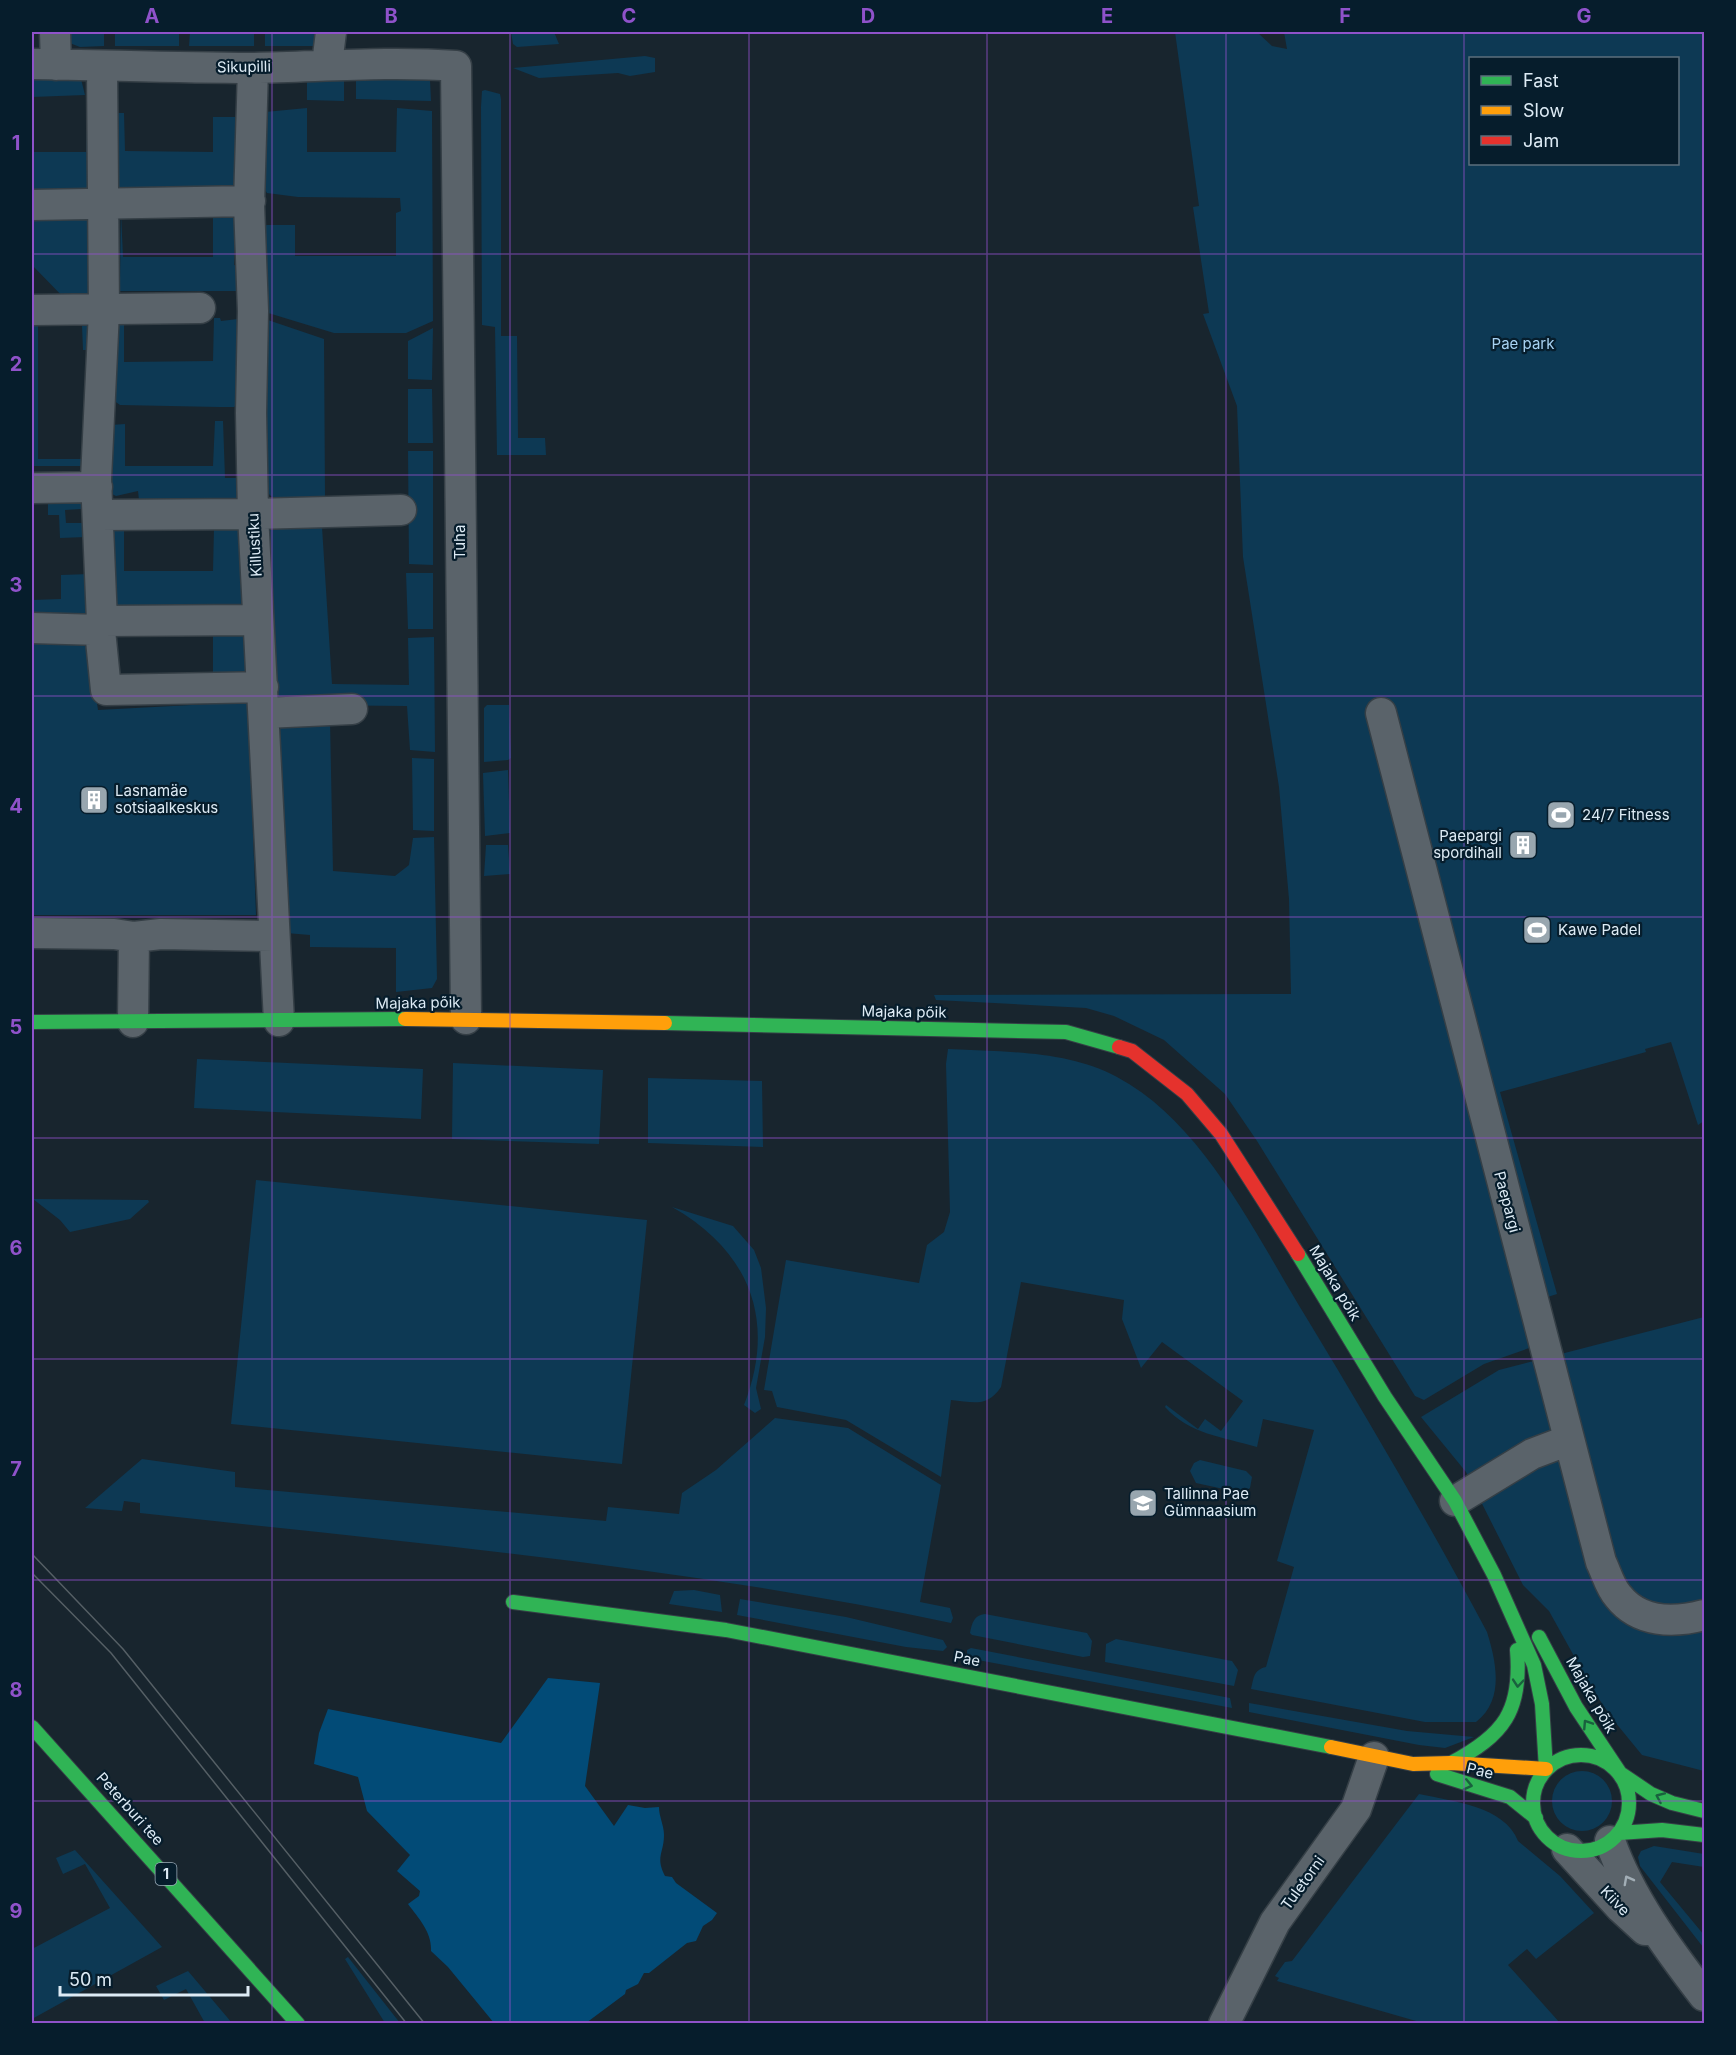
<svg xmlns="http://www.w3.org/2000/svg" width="1736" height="2055" viewBox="0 0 1736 2055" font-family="Inter,sans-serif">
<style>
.green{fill:#0d3954;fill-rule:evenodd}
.water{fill:#024b77}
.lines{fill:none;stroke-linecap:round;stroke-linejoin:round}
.street-casing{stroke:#353f46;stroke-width:33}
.fast-casing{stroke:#353f46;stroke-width:16}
.slow-casing{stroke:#353f46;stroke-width:16}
.jam-casing{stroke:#353f46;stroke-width:16}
.street{stroke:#5a636a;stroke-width:30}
.fast{stroke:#30b455;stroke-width:14}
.slow{stroke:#ff9f0a;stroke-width:14}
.jam{stroke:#e5322d;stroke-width:14}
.tram{stroke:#555f65;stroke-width:1.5}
.oneway{stroke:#19613e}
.oneway2{stroke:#a2aeb6}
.grid{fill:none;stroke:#8f52ca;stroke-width:1.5;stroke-opacity:0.55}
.labels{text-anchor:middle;stroke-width:4.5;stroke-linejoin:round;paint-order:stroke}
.shield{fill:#061d2c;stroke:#9cadb9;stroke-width:1.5}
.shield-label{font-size:14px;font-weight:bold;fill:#ddebf5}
.street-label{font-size:15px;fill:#ddebf5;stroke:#061d2c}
.park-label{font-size:15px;fill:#a7d2f2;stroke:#061d2c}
.poi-label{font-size:15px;fill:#ddebf5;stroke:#061d2c;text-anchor:start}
.neatline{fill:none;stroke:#8f52ca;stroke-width:2}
.grid-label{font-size:20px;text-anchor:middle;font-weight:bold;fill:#8f52ca}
</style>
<rect width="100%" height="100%" fill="#18252e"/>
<!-- green -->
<path class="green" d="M69,32H104V46L80,47L67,42Z
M115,32H179V46H115Z
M190,32H254V46H189Z
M265,32H320L319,41L313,46H265Z
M511,32H554L559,44L517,47L513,44Z
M1175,32H1257L1272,46L1287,49L1284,32H1704V1121L1698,1125L1671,1042L1645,1049L1646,1052L1500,1092L1557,1294L1532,1302V1347L1484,1364L1424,1400L1415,1396L1402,1375L1257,1141L1225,1094L1164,1040L1114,1016L1086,1008L936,1000L934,995L1291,994L1289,899L1279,787L1243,557L1237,406L1203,314L1209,313L1193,207L1199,206ZM1470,58H1678V164H1470Z
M645,56L655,58V72L630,76L618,73L539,78L513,68Z
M344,78V101L307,100V79Z
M32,79H81L85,95L32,97Z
M356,79L430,80L431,101L356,99Z
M485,90L500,94L501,99V336H517L518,438H545L546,455H497L495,327L482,325L481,107L482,91Z
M89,108L96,195L32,193V152H86V109Z
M307,108V152H396L397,108L432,111L433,321L406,333H334L265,312L264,226L267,225H295V256H396V213L401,211L400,198L298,197L267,193L264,188L265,112Z
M105,113H124L125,151L213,152V117H240L241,190L116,188Z
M236,208L234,265L241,266V291H114L113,279L120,278L121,213L123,257H213V213Z
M32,213L97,214V292L69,303L32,265Z
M124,318V362L213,361L214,318H220L221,321L238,319L239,403L234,407H219L120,405L113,400L111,329Z
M265,319L324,339L325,497L313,496L312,506L278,503L267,492Z
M32,321L89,324L92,350H83L82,326H38V459H83L86,463L81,466H32Z
M433,328L432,380L408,379V341Z
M408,389H432L433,443H408Z
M215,421H223L225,478H238L243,502L139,500L138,491L116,496L110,493L111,425L125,424V466H213Z
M408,451H433V565L409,564Z
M48,496L87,498L90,512L82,513L81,509L65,510L66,523H90L86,537L60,538L59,515H48Z
M241,524L245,608L115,615L113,530L124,528V571H213L214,528Z
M271,525L322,527L332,684L409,685L408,638L434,637L435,752L410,750L407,706L304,705L303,697L293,696V705L276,700L269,530Z
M406,573H433V629H408Z
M90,574L89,608L84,615L32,618V600L61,599V575Z
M213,632L245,633L247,669L241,674L213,676Z
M32,641L82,643L89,649L98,710L248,702L256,915H32Z
M509,705L511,758L508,760L484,762V708L487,705Z
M330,720L333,871L395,876L409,865L413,838L434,837L437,979L432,988L396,992V948L310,947V935L286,933L280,723Z
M412,758L434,759V831L413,830Z
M508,770L510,833L485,836L483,773Z
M486,845H508L510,874L484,876Z
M948,1049C1004,1052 1067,1050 1117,1077C1204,1123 1256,1236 1306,1317C1369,1421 1430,1525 1487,1632C1496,1661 1505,1700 1476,1722H1425L1251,1689C1254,1678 1253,1670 1266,1667L1294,1567L1277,1561L1314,1430L1263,1419L1257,1447C1223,1437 1189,1434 1165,1407L1166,1405L1198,1429L1205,1419L1221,1431L1243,1401L1162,1342L1141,1368L1122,1319L1124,1300L1021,1282L1001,1387C987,1408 973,1402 951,1400L941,1477L846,1420L777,1407L772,1391L764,1390L786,1260L919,1283L927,1245L944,1232L950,1212L946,1064Z
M197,1059L423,1069L421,1119L194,1108Z
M453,1063L603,1070L599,1144L452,1139Z
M648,1078L762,1081L763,1147L648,1143Z
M256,1180L647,1220L622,1464L231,1424Z
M33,1199L148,1200L149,1202L130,1219L70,1232L60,1220Z
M672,1207L733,1226L754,1250L761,1268L766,1308L765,1337L756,1388L761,1409L755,1413L744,1405C777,1321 750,1251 672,1207Z
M1704,1317V1771L1642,1755L1615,1722L1594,1692L1549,1611L1523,1585L1466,1472L1421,1417L1499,1370Z
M775,1418L848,1428L941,1485L920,1602L950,1608L953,1618L951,1623C684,1566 411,1543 140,1513V1503L124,1501L122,1511L85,1508L142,1459L235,1472V1487L606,1521L608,1507L679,1514L682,1493L716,1470Z
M1200,1460L1246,1471L1252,1477L1250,1488L1242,1493L1196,1483L1190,1471L1194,1463Z
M694,1590L720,1595L722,1612L669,1604L674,1591Z
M740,1599L846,1617L943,1640L947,1647L943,1651L906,1647L737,1615Z
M985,1614L1087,1633L1092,1641L1090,1656L1083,1657L972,1635L970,1633C972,1623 974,1615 985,1614Z
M1116,1639L1232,1661L1238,1670L1234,1686L1105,1662L1106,1644Z
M971,1648L1230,1698L1232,1708L967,1658V1650Z
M1249,1703L1407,1731L1474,1737L1445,1748L1419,1745L1249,1712Z
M1552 1801a30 30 0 1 1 60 0a30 30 0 1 1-60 0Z
M1419,1794C1451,1801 1505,1806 1518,1841L1560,1876L1594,1913L1536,1959L1527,1949L1508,1965L1560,2023H1423L1277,1981L1279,1978L1275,1976L1285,1962L1292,1961Z
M1654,1846L1704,1854V1867L1672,1862L1660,1882L1704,1935L1703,1947L1640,1866L1638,1857L1641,1851Z
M75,1850L162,1947L32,2019V1949L110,1908L85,1864L63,1874L56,1858Z
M348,1957L400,2023H385L345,1959Z
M188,1971L232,2023H205L186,1989L164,2000L156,1986Z"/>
<!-- water -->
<path class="water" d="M548,1678L600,1683L585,1786L614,1826L628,1805L645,1808L659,1807C659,1817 664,1825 664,1835C664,1853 655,1857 665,1876L672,1877L676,1883L717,1913L712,1920L703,1926L696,1941L687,1943L649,1973H644L638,1984L626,1990L625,1994L586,2023H494L448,1967L431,1951C432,1932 419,1919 408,1904L419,1896L420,1891L397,1871L410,1855L367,1811L358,1777L314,1764L319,1733L328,1709L501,1743Z"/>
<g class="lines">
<!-- street casing -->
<g class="street-casing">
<path id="street" d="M55,32L56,65
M32,64C105,65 177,68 251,68C319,67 387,61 456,66L466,1019
M327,64L331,32
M253,68L249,204L253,311L251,413L253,514L279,1021
M32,205L250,201
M32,310L200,308
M32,488L97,487
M99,515L253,514L401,510
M258,620L102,621L100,630L106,690L263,687
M102,621L96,479L104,311L102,68
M32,628L100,630
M265,713L352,709
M1381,713L1601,1562C1606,1572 1610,1587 1618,1596C1639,1623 1674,1623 1704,1615
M32,933L114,934L134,937L133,1022
M134,937L161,934L273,936
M1455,1501L1532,1454L1569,1440
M1610,1841C1630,1898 1668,1949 1704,1996
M1567,1849L1621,1908L1645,1930
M1224,2024L1275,1922L1356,1809L1374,1757"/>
</g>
<!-- fast casing -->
<g class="fast-casing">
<path id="fast" d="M32,1022L405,1019
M665,1023L1066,1032L1119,1047
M1298,1254L1385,1397L1455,1501L1494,1575L1534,1665L1542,1704L1546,1769
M513,1602L726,1630L1331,1747
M1539,1637L1576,1707L1620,1773L1651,1794L1672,1803L1704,1811
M32,1727L298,2024
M1533 1803a48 48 0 1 1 96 0a48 48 0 1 1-96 0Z
M1451,1763C1504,1735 1522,1711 1517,1650
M1437,1774L1510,1797L1536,1818
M1619,1833L1662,1830L1704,1835"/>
</g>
<!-- slow casing -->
<g class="slow-casing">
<path id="slow" d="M405,1019L665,1023
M1331,1747L1413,1764L1451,1763L1546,1769"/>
</g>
<!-- jam casing -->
<g class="jam-casing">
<path id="jam" d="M1119,1047L1132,1051L1187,1094L1221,1134L1298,1254"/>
</g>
<!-- street -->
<use href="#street" class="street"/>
<!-- fast -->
<use href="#fast" class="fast"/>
<!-- slow -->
<use href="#slow" class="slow"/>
<!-- jam -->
<use href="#jam" class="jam"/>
<!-- tram -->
<path class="tram" d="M32,1554L123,1649L425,2024
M32,1573L111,1653L407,2024"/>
</g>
<!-- one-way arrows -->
<defs><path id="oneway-chevron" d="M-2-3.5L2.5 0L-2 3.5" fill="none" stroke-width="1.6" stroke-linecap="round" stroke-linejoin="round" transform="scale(1.5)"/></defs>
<g class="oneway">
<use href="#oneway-chevron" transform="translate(1518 1683) rotate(95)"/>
<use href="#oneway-chevron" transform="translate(1587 1724) rotate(-123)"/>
<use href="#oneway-chevron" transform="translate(1468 1785) rotate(13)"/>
<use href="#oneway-chevron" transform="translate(1660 1797) rotate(-156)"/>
</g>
<use class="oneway2" href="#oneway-chevron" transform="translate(1628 1880) rotate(-118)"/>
<!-- grid -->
<path class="grid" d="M272,32V2024M510,32V2024M749,32V2024M987,32V2024M1226,32V2024M1464,32V2024M32,254H1704M32,475H1704M32,696H1704M32,917H1704M32,1138H1704M32,1359H1704M32,1580H1704M32,1801H1704"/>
<!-- icons -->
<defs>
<g id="building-square" transform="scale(1.5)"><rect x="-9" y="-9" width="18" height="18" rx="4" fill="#98a6af" stroke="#061d2c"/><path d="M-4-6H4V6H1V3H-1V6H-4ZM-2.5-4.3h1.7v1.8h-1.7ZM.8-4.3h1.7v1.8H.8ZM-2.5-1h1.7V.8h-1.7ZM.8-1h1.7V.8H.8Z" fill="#fff"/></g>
<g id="stadium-square" transform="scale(1.5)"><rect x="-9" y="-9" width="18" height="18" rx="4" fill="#98a6af" stroke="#061d2c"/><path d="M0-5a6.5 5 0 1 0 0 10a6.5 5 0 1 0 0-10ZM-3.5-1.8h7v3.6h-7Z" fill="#fff"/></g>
<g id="school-square" transform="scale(1.5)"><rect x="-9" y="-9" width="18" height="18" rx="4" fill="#98a6af" stroke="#061d2c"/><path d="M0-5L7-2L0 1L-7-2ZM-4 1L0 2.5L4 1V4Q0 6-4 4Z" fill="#fff"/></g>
</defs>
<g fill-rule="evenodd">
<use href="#building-square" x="94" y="800"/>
<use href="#stadium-square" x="1561" y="815"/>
<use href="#building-square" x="1523" y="845"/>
<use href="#stadium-square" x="1537" y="930"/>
<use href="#school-square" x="1143" y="1503"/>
</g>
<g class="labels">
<!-- shield labels -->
<rect class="shield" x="155.5" y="1863" width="21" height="22" rx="4.5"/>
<g class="shield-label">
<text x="166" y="1879">1</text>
</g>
<!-- street labels -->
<g class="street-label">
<text transform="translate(244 67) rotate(-1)" y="5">Sikupilli</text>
<text transform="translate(460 542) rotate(-90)" y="5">Tuha</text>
<text transform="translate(255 545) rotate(-93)" y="5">Killustiku</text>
<text transform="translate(418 1003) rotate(-1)" y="5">Majaka põik</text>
<text transform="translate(904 1012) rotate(1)" y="5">Majaka põik</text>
<text transform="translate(1507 1202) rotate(75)" y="5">Paepargi</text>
<text transform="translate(1335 1283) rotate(59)" y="5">Majaka põik</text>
<text transform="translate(967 1659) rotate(11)" y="5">Pae</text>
<text transform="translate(1591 1695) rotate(60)" y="5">Majaka põik</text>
<text transform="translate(1480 1771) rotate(13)" y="5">Pae</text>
<text transform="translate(130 1809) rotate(48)" y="5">Peterburi tee</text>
<text transform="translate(1303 1883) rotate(-54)" y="5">Tuletorni</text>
<text transform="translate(1615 1901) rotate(46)" y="5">Kiive</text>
</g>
<!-- park labels -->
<g class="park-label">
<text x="1523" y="349">Pae park</text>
</g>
<!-- poi labels -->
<g class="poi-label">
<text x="115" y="796">Lasnamäe<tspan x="115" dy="17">sotsiaalkeskus</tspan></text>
<text x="1582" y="820">24/7 Fitness</text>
<text x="1502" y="841" text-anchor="end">Paepargi<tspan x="1502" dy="17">spordihall</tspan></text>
<text x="1558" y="935">Kawe Padel</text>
<text x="1164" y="1499">Tallinna Pae<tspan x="1164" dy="17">Gümnaasium</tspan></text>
</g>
</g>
<!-- border -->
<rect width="1736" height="2055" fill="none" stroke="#061d2c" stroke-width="66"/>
<!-- legend -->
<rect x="1469" y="57" width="210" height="108" fill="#061d2c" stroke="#5c6f7c" stroke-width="1.5"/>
<rect x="1481" y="76" width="30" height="9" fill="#30b455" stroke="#5c6f7c" stroke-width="1.5"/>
<text x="1523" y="87" font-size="18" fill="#ddebf5">Fast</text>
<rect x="1481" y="106" width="30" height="9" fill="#ff9f0a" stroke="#5c6f7c" stroke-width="1.5"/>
<text x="1523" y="117" font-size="18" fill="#ddebf5">Slow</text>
<rect x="1481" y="136" width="30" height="9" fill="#e5322d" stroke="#5c6f7c" stroke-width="1.5"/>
<text x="1523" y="147" font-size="18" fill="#ddebf5">Jam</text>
<!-- scale -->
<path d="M60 1986v9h188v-9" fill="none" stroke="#ddebf5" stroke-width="3"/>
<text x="69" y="1986" font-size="18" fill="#ddebf5" stroke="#061d2c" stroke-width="4.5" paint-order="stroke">50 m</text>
<rect x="33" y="33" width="1670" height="1989" class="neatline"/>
<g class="grid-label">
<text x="152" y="23">A</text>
<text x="391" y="23">B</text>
<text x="629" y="23">C</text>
<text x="868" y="23">D</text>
<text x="1107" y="23">E</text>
<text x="1345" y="23">F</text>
<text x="1584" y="23">G</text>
<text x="16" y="150">1</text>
<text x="16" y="371">2</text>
<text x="16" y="592">3</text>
<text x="16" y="813">4</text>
<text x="16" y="1034">5</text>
<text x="16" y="1255">6</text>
<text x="16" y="1476">7</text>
<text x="16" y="1697">8</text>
<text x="16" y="1918">9</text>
</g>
</svg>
